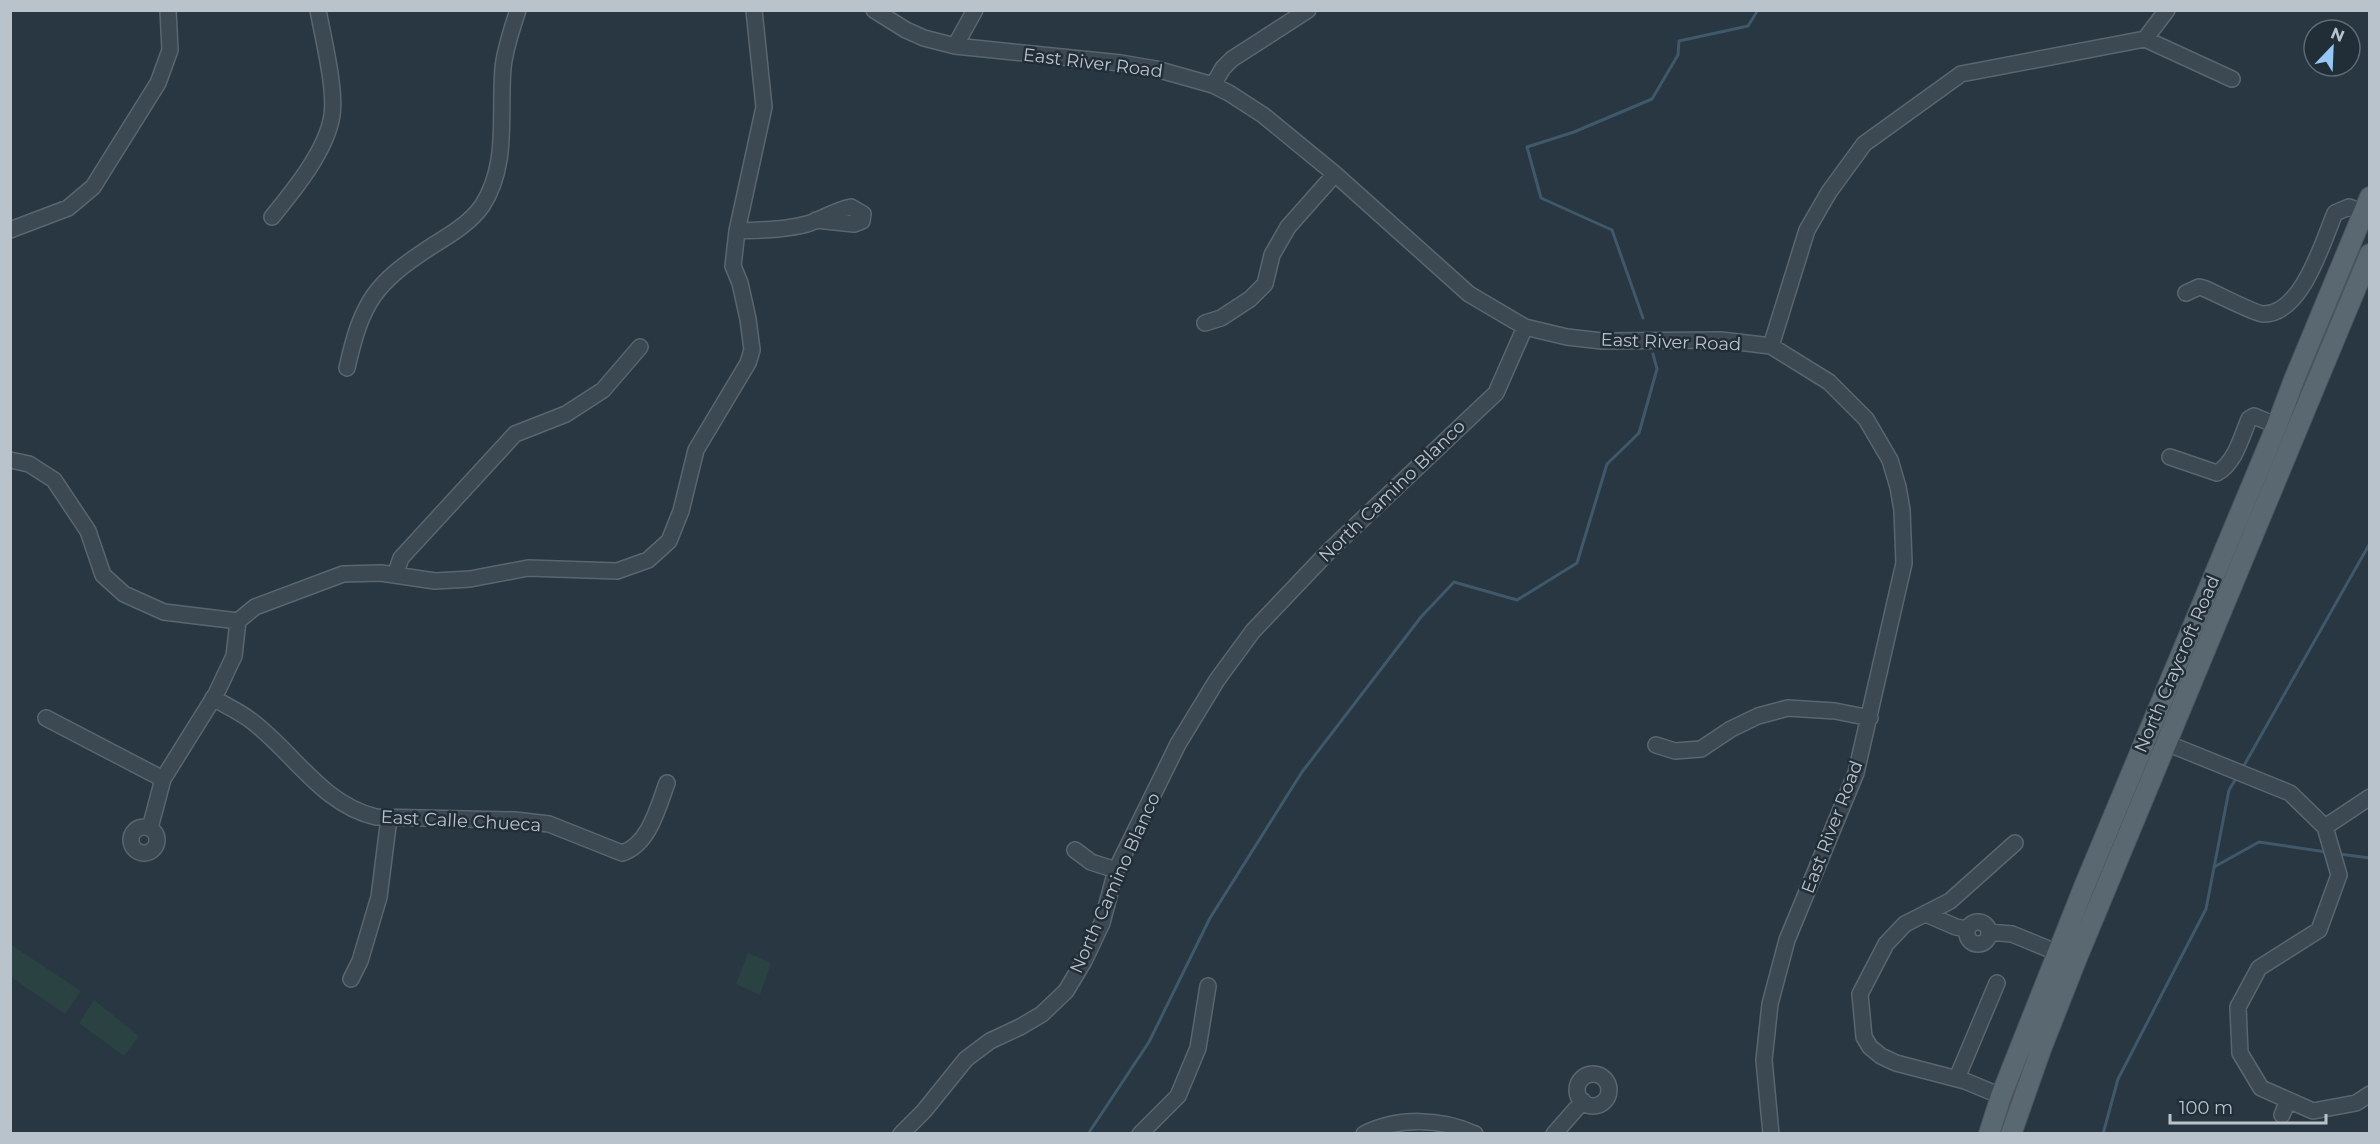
<svg xmlns="http://www.w3.org/2000/svg" width="2380" height="1144" viewBox="0 0 2380 1144" font-family="Montserrat,sans-serif">
<style>
.green{fill:#2a4342}
.lines{fill:none;stroke-linecap:round;stroke-linejoin:round}
.stream{stroke:#3f586a;stroke-width:3}
.minor-casing{stroke:#5a666f;stroke-width:18}
.major-casing{stroke:#49545e;stroke-width:22}
.minor{stroke:#3c4852;stroke-width:15}
.major{stroke:#5a6872;stroke-width:20}
.labels{text-anchor:middle;stroke-width:5;stroke-linejoin:round;paint-order:stroke}
.street-label{font-size:18px;fill:#b9c3cc;stroke:#212d37}
</style>
<rect width="100%" height="100%" fill="#283742"/>
<!-- green -->
<path class="green" d="M10,944L81,991L65,1014L11,977Z
M748,953L771,963L760,995L736,984Z
M94,1000L139,1036L124,1056L79,1023Z"/>
<g class="lines">
<!-- stream -->
<path class="stream" d="M1643,318L1612,230L1541,198L1527,147L1574,132L1652,99L1678,55L1679,41L1748,26L1758,10
M2242,769L2370,543
M2339,854L2370,858
M2214,867L2259,842L2326,852
M1088,1134L1149,1042L1210,918L1302,772L1421,617L1454,582L1517,600L1577,563L1607,464L1639,433L1657,369L1653,354
M2103,1134L2118,1079L2206,909L2229,790L2237,777"/>
<!-- minor casing -->
<g class="minor-casing">
<path id="minor" d="M874,10L906,30L924,38L955,46L1121,63L1156,69L1213,85L1229,93L1263,115L1335,174L1469,294L1525,327L1567,337L1602,341L1721,340L1771,346L1829,382L1866,419L1890,460L1898,487L1902,510L1904,563L1856,773L1787,940L1770,1004L1764,1060L1771,1134
M2145,39L2232,79
M955,46L975,10
M1213,85L1223,68L1232,59L1308,10
M272,217C294,190 327,150 332,115C336,90 323,37 318,10
M10,230L68,208L93,187L158,83L170,50L168,10
M737,231C761,230 784,230 807,224C823,219 835,210 851,207L863,214L862,221L854,224L816,220
M2186,293L2199,287L2203,288C2216,293 2253,313 2263,314C2302,315 2323,241 2335,213L2349,207L2363,212
M1205,323L1221,318L1250,299L1265,284L1272,255L1288,227L1335,174
M1771,346L1807,230L1829,192L1864,144L1961,74L2145,39L2167,10
M347,368C362,301 375,283 432,246C450,235 470,223 482,206C509,165 499,115 503,68C505,48 512,29 518,10
M2170,457L2217,473C2235,463 2241,438 2249,419L2254,416L2287,430
M10,460L29,464L54,480L88,531L103,575L124,594L164,612L238,621
M395,575L401,558L515,434L566,414L603,390L640,347
M213,698C225,705 238,711 249,719C293,751 321,804 376,817L515,820L549,824L622,853C649,845 658,807 667,783
M46,718L163,779
M2159,740L2290,793L2325,827L2339,875L2319,930L2259,968L2238,1007L2240,1053L2261,1088L2313,1111L2356,1103L2370,1094
M1656,745L1675,751L1701,749L1731,729L1758,716L1788,708L1835,711L1870,718
M131 840a13 13 0 1 1 26 0a13 13 0 1 1-26 0Z
M2325,827L2370,797
M150,828L163,779L216,694L234,656L238,621L255,607L343,574L381,573L435,581L470,579L528,568L617,571L648,560L669,541L681,511L696,450L748,363L752,350L748,319L740,283L733,266L737,231L764,107L754,10
M1075,850L1091,862L1116,870
M1926,914L1956,927L1967,929
M1967 933a11 11 0 1 1 22 0a11 11 0 1 1-22 0Z
M1989,932L2012,934L2068,957
M351,979L360,961L379,897L389,818
M1577 1090a16 16 0 1 1 32 0a16 16 0 1 1-32 0Z
M1957,1078L1997,983
M2001,1096L1965,1081L1896,1063L1881,1056L1870,1047L1864,1037L1860,994L1886,944L1905,924L1950,901L2015,843
M2282,1115L2288,1100
M901,1134L924,1111L966,1059L990,1041L1020,1027L1042,1014L1066,991L1084,961L1102,923L1116,870L1178,744L1217,680L1253,631L1331,549L1496,393L1525,327
M1140,1134L1178,1096L1198,1048L1208,986
M1364,1134C1398,1117 1441,1118 1475,1134
M1554,1134L1583,1101"/>
</g>
<!-- major casing -->
<g class="major-casing">
<path id="major" d="M1989,1134L2001,1096L2084,887L2277,425L2294,380L2370,197
M2011,1134L2041,1049L2076,960L2370,254"/>
</g>
<!-- minor -->
<use href="#minor" class="minor"/>
<!-- major -->
<use href="#major" class="major"/>
</g>
<g class="labels">
<!-- street labels -->
<g class="street-label">
<text transform="translate(1093 63) rotate(7)" y="6">East River Road</text>
<text transform="translate(1671 342) rotate(2)" y="6">East River Road</text>
<text transform="translate(1392 491) rotate(-44)" y="6">North Camino Blanco</text>
<text transform="translate(2177 664) rotate(-67)" y="6">North Craycroft Road</text>
<text transform="translate(461 821) rotate(3)" y="6">East Calle Chueca</text>
<text transform="translate(1832 827) rotate(-69)" y="6">East River Road</text>
<text transform="translate(1115 883) rotate(-66)" y="6">North Camino Blanco</text>
</g>
</g>
<!-- border -->
<rect width="2380" height="1144" fill="none" stroke="#b9c3cc" stroke-width="24"/>
<!-- north arrow -->
<g transform="translate(2332 48) rotate(23)"><circle r="28" fill="#212d37" stroke="#5e6973" stroke-width="1.5"/>
<path d="M0-4.5L10 22L0 15L-10 22Z" fill="#95c8f5"/>
<text y="-9" font-size="16" font-weight="bold" text-anchor="middle" fill="#b9c3cc">N</text>
</g>
<!-- scale -->
<path d="M2170 1114v9h156v-9" fill="none" stroke="#b9c3cc" stroke-width="3"/>
<text x="2179" y="1114" font-size="18" fill="#b9c3cc" stroke="#212d37" stroke-width="4.5" paint-order="stroke">100 m</text>
</svg>
